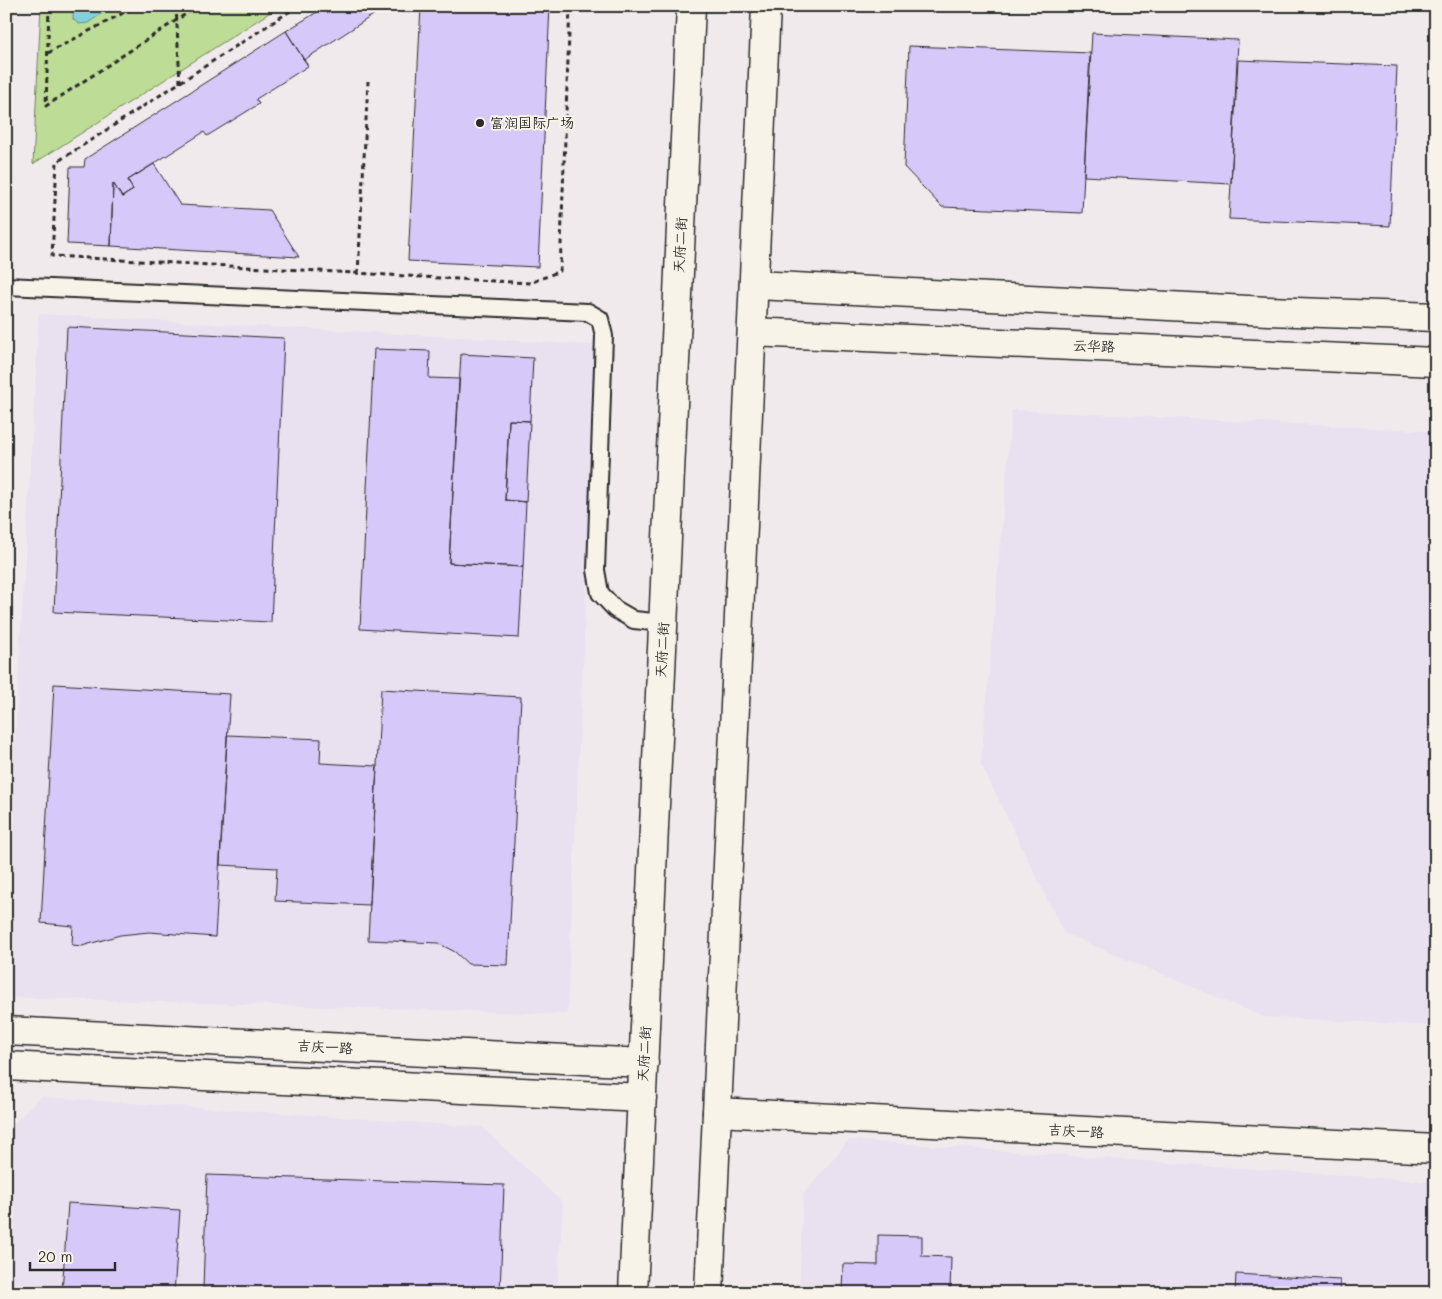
<svg xmlns="http://www.w3.org/2000/svg" width="1442" height="1299" viewBox="0 0 1442 1299" font-family="Mali,'LXGW WenKai TC',sans-serif">
<style>
.built{fill:#e9e0f0}
.green{fill:#bddc95;stroke:#748460}
.water{fill:#82d2de;stroke:#5f8f96}
.building{fill:#d7c8fa;stroke:#2b2b2b}
.lines{fill:none;stroke-linecap:round;stroke-linejoin:round}
.lane-casing{stroke:#2b2b2b;stroke-width:20}
.street-casing{stroke:#2b2b2b;stroke-width:31}
.secondary-casing{stroke:#2b2b2b;stroke-width:31}
.path{stroke:#2b2b2b;stroke-width:3;stroke-dasharray:5 4;stroke-linecap:butt}
.lane{stroke:#f7f3e8;stroke-width:16}
.street{stroke:#f7f3e8;stroke-width:28}
.secondary{stroke:#f7f3e8;stroke-width:28}
.poi-dot{fill:#2b2b2b;stroke:#f7f3e8;stroke-width:2}
.labels{text-anchor:middle;stroke-width:4;stroke-linejoin:round;paint-order:stroke}
.poi-label{font-size:14px;fill:#2b2b2b;stroke:#f7f3e8;text-anchor:start}
.street-label{font-size:14px;fill:#2b2b2b;stroke:#f7f3e8}
</style>
<rect width="100%" height="100%" fill="#f1eaec"/>
<filter id="ink" filterUnits="userSpaceOnUse"><feTurbulence type="fractalNoise" baseFrequency=".02" numOctaves="2"/><feDisplacementMap in="SourceGraphic" scale="10" xChannelSelector="R" yChannelSelector="G"/><feConvolveMatrix kernelMatrix="1 2 1 2 8 2 1 2 1" color-interpolation-filters="sRGB"/></filter>
<g filter="url(#ink)">
<!-- built -->
<path class="built" d="M39,314L597,345L567,1014L6,997V894Z
M1012,410L1436,431V1026L1264,1017L1064,933L981,764Z
M41,1097L482,1127L563,1203L557,1293H6V1130Z
M849,1140L1436,1182V1293H799L803,1194Z"/>
<!-- green -->
<path class="green" d="M41,6H280L33,164Z"/>
<!-- water -->
<path class="water" d="M73,6H112L88,23L79,24L73,19Z"/>
<!-- building -->
<path class="building" d="M327,6H387L304,60L286,31Z
M421,6H550L538,267L408,261Z
M286,31L308,66L256,99L259,104L207,136L204,132L128,180L133,190L122,197L113,183L111,246L67,244L70,167H84L85,159Z
M1092,33L1238,40L1231,184L1084,176Z
M909,46L1090,53L1082,213L942,207L904,167Z
M1238,60L1397,66L1390,226L1229,219Z
M154,164L180,205L269,210L299,257L111,246L113,183L122,197L133,190L128,180Z
M67,327L284,338L271,622L54,612Z
M374,349L430,351L429,378L459,379L449,563L523,567L519,638L360,629Z
M461,354L533,358L530,421L509,420L505,500L526,502L523,567L449,563Z
M509,420L530,421L526,502L505,500Z
M54,684L230,694L215,937L149,932L120,935L82,946L72,945L73,926L41,923Z
M381,689L521,697L508,965L468,964L455,952L438,943L368,940Z
M227,735L321,739L320,763L377,766L370,905L275,901L277,868L220,865Z
M207,1175L504,1185L500,1293H355L203,1288Z
M68,1203L180,1210L174,1293H62Z
M878,1235L922,1236V1256L951,1257L950,1293H842L843,1264L878,1265Z
M1236,1274L1340,1280L1339,1293H1235Z"/>
<g class="lines">
<!-- lane casing -->
<g class="lane-casing">
<path id="lane" d="M6,286L588,312L600,319L604,336L596,570L600,593L615,609L634,620L663,623"/>
</g>
<!-- street casing -->
<g class="street-casing">
<path id="street" d="M754,285L1268,311L1436,317
M752,332L1436,362
M717,1112L1436,1149"/>
</g>
<!-- secondary casing -->
<g class="secondary-casing">
<path id="secondary" d="M6,1031L644,1063
M6,1066L642,1098
M633,1293L691,6
M709,1293L766,6"/>
</g>
<!-- path -->
<path class="path" d="M49,6L46,106L198,6
M176,6L180,83
M298,6L57,162L52,256L530,283L560,271L570,6
M48,53L136,6
M358,274L368,81"/>
<!-- lane -->
<use href="#lane" class="lane"/>
<!-- street -->
<use href="#street" class="street"/>
<!-- secondary -->
<use href="#secondary" class="secondary"/>
</g>
</g>
<!-- markers -->
<circle class="poi-dot" cx="480" cy="123" r="5"/>
<g class="labels">
<!-- poi labels -->
<g class="poi-label">
<text x="490" y="128">富润国际广场</text>
</g>
<!-- street labels -->
<g class="street-label">
<text transform="translate(680 245) rotate(-87)" y="5">天府二街</text>
<text transform="translate(1094 346) rotate(2)" y="5">云华路</text>
<text transform="translate(662 650) rotate(-87)" y="5">天府二街</text>
<text transform="translate(325 1047) rotate(3)" y="5">吉庆一路</text>
<text transform="translate(644 1054) rotate(-87)" y="5">天府二街</text>
<text transform="translate(1076 1131) rotate(3)" y="5">吉庆一路</text>
</g>
</g>
<!-- margin -->
<rect width="1442" height="1299" fill="none" stroke="#f7f3e8" stroke-width="25"/>
<rect x="12" y="12" width="1417" height="1274" fill="none" stroke="#2b2b2b" stroke-width="2" filter="url(#ink)"/>
<!-- scale -->
<path d="M30 1262v8h85v-8" fill="none" stroke="#2b2b2b" stroke-width="2.5"/>
<text x="38" y="1262" font-size="15" fill="#2b2b2b" stroke="#f7f3e8" stroke-width="4" paint-order="stroke">20 m</text>
</svg>
